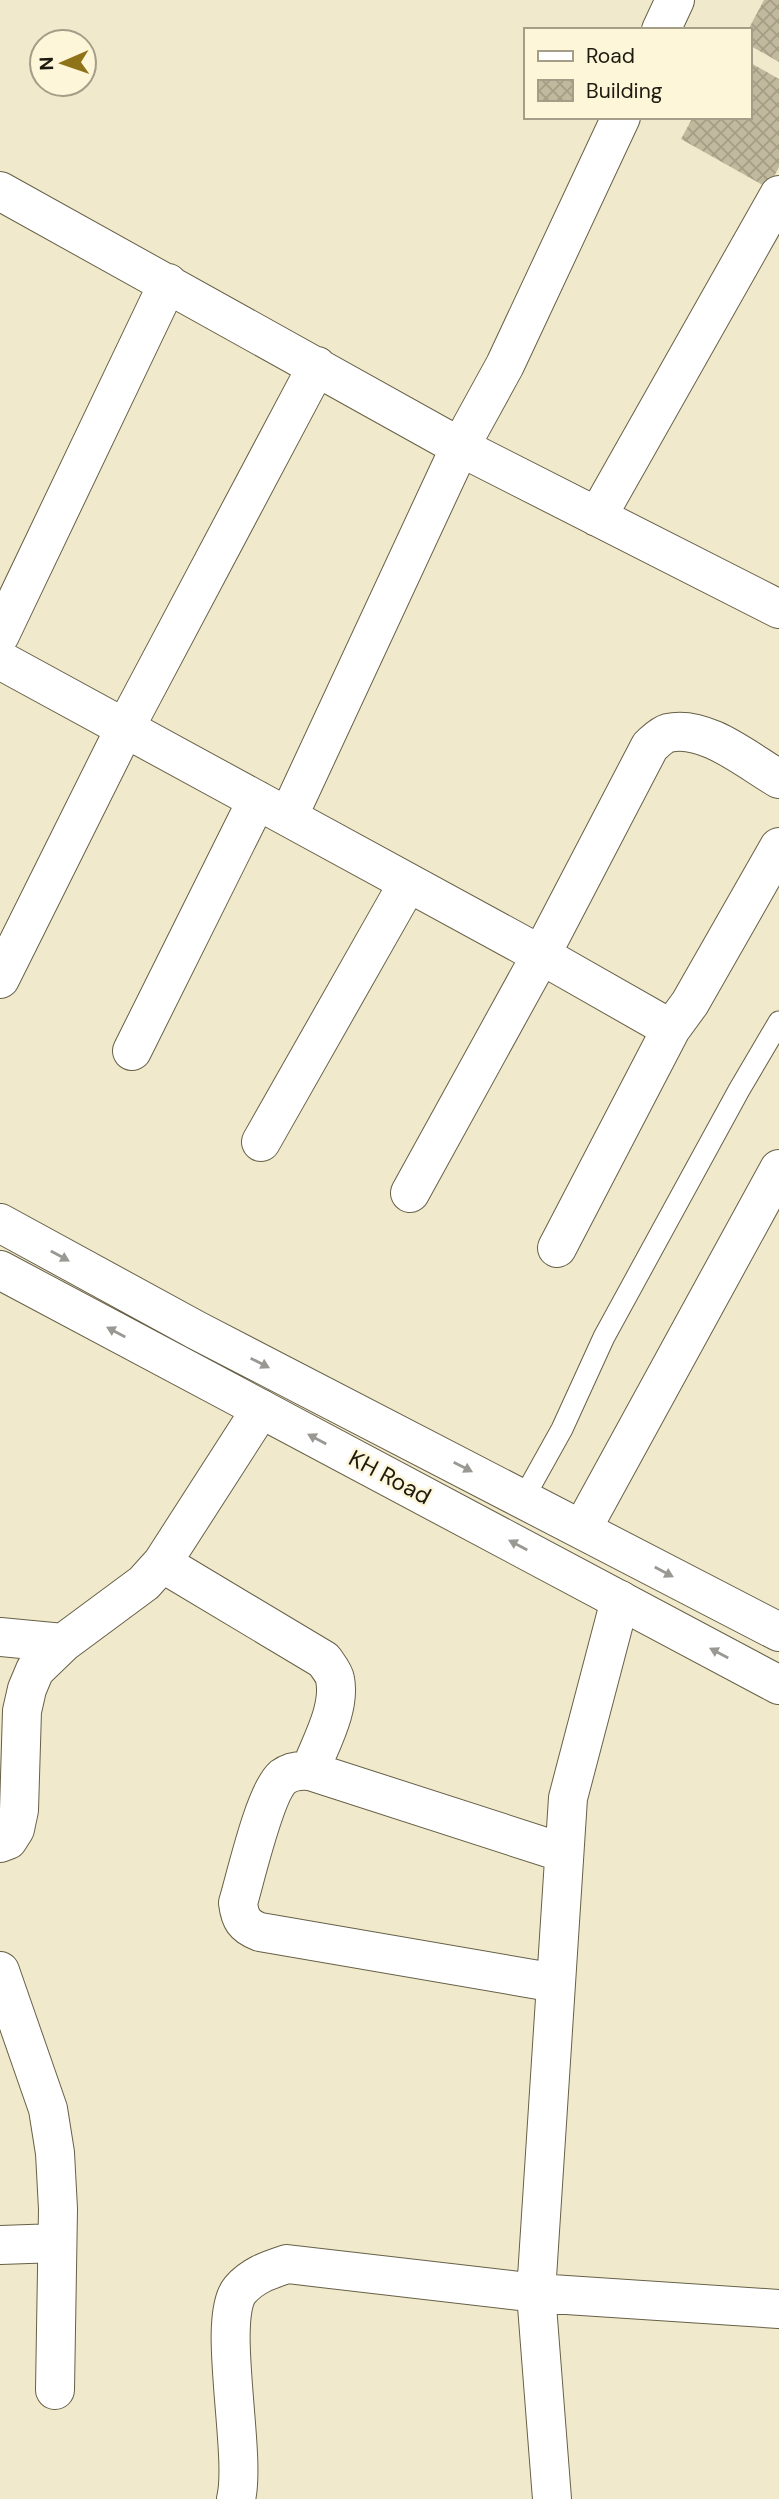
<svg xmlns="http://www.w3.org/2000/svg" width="779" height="2499" viewBox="0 0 779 2499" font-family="'DM Sans',sans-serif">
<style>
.building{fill:url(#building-cross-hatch)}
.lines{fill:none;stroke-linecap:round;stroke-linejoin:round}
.service-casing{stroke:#676047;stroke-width:23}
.minor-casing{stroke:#676047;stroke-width:40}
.secondary-casing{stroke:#676047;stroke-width:40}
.service{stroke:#fff;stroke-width:21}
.minor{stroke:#fff;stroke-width:38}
.secondary{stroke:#fff;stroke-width:38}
.oneway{fill:#999893}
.labels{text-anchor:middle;stroke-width:5;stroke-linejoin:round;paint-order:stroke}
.street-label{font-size:23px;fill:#1d1a10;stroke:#fef6d9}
</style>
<defs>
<pattern id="building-cross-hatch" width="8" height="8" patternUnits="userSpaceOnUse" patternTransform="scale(1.75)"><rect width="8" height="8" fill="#c0b99d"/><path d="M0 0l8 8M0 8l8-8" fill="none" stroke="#a59e86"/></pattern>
</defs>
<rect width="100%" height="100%" fill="#f0e9cc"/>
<!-- building -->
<path class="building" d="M764,0H779V62L749,45L748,30Z
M749,62L779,79V167L768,188L681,139L693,117H749Z"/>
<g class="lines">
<!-- service casing -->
<g class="service-casing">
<path id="service" d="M523,1499L562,1429L604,1337L739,1090L779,1022"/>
</g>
<!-- minor casing -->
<g class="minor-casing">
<path id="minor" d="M661,30L675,0
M0,191L460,447L779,609
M597,517L779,195
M0,635L168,283
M0,660L541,955L671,1029L690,1003L779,847
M288,817L460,447L505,365L621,117
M0,979L125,728L317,366
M132,1051L257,800
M261,1142L408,883
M410,1193L541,955L650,746C655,742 661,735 668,733C705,724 748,761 779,779
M557,1248L671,1029
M582,1529L779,1169
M162,1563L324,1660C328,1666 334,1673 335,1679C341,1709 320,1744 310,1771
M0,1637L63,1643
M0,1843L8,1840L15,1829L19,1810L22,1711L27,1689L35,1670L63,1643L144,1583L162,1563L261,1409
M0,1971L48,2109L55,2153L58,2209L55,2390
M556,1983L260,1932C244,1926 240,1919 238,1903C246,1876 265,1792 283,1777C291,1771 301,1770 310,1771L564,1853
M0,2245L57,2243
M236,2499C247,2454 216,2318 240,2290C253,2275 269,2270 287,2264L536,2293L779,2309
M552,2499L536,2293L568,1798L620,1600"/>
</g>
<!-- secondary casing -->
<g class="secondary-casing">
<path id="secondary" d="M0,1223L196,1330L779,1632
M0,1270L779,1685"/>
</g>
<!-- service -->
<use href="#service" class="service"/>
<!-- minor -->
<use href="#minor" class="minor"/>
<!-- secondary -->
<use href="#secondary" class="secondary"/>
</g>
<!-- one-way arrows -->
<defs><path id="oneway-solid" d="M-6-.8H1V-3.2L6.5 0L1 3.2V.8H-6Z" transform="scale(1.75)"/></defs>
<g class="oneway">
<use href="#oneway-solid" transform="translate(60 1256) rotate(29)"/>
<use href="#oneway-solid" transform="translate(116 1332) rotate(-152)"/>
<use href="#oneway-solid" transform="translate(260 1363) rotate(27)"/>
<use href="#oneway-solid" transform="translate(317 1439) rotate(-152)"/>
<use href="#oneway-solid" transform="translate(463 1467) rotate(27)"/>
<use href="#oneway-solid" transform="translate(518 1545) rotate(-152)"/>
<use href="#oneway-solid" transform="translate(664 1572) rotate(28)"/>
<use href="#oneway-solid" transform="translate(719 1653) rotate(-152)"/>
</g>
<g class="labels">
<!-- street labels -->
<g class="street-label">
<text transform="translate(390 1477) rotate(28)" y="8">KH Road</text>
</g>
</g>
<!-- legend -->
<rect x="524" y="28" width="228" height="91" fill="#fef6d9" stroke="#a49e89" stroke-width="2"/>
<rect x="538" y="51" width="35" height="10" fill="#ffffff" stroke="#a49e89" stroke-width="2"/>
<text x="586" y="63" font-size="21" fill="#1d1a10">Road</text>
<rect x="538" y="80" width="35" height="21" fill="url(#building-cross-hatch)" stroke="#a49e89" stroke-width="2"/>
<text x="586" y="98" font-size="21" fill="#1d1a10">Building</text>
<!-- north arrow -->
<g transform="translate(63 63) rotate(268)"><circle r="33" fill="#fef6d9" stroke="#a49e89" stroke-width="2"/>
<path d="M0-5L12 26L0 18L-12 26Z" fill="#8f7318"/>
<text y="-10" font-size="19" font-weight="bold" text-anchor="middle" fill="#1d1a10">N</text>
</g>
</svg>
